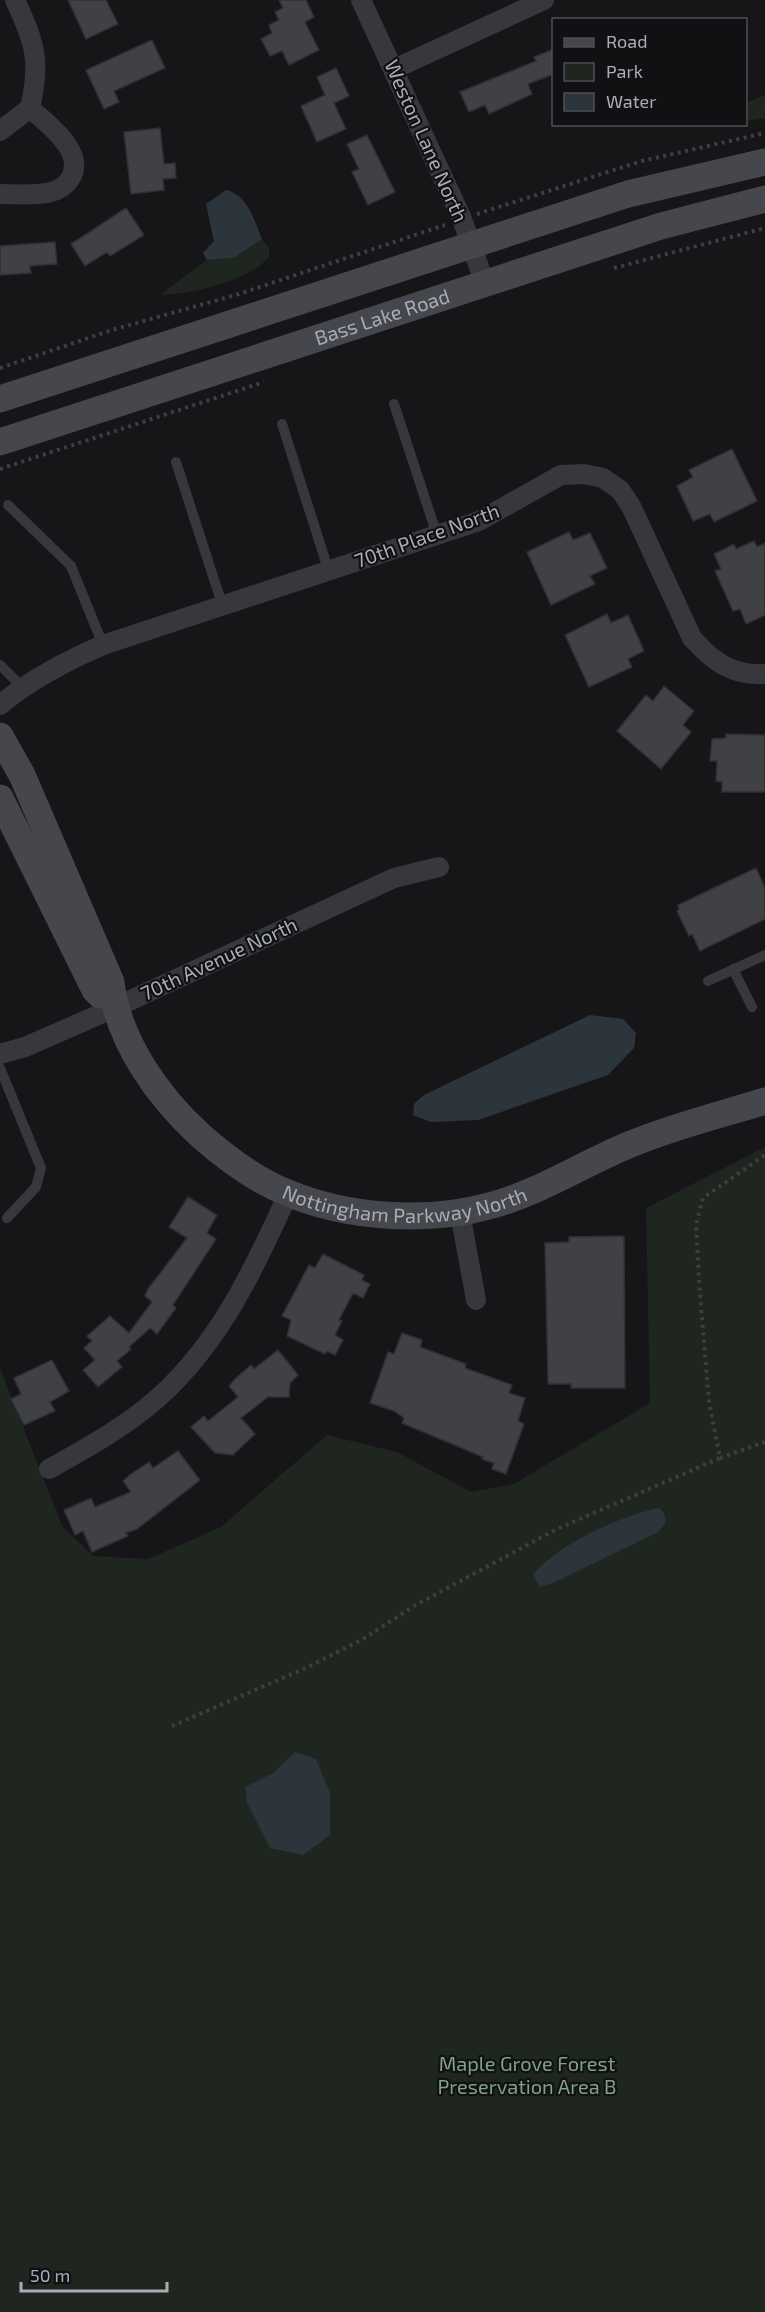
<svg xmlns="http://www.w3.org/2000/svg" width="765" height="2312" viewBox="0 0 765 2312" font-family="'Exo 2',sans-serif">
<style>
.green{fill:#1e261f}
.water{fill:#2c353c}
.building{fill:#404145;stroke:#303034;stroke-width:1.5}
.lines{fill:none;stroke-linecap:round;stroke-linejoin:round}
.path{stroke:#3d3f44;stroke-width:4;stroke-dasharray:3 4.5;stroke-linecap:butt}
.lane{stroke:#37383d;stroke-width:10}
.street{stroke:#37383d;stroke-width:20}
.secondary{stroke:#45474d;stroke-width:27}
.labels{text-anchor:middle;stroke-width:4.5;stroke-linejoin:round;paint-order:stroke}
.street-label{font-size:20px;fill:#a8adb8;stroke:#111113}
.park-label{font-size:20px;fill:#7fa381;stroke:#111113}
</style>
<rect width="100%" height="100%" fill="#161618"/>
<!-- green -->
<path class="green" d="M765,95V118L746,121V103Z
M262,239L269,248V257C248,282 191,294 160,295L207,260L234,258Z
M765,1147V2312H0V1368L62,1526L93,1556L148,1559L221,1527L327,1435L397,1452L471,1492L514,1484L650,1403L646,1208Z"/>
<!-- water -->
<path class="water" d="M226,190C248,195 254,220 262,239L234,258L207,260L203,253L214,241L206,204Z
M590,1015L623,1019L636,1033L634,1048L608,1075L478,1120L431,1122L413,1115L414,1104L424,1095Z
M659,1508L665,1515V1524L658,1532L551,1584L540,1587L533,1575C558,1544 620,1516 659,1508Z
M295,1752L316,1759L330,1793V1835L303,1855L270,1848L247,1803L245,1787L273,1773Z"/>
<!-- building -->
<path class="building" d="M68,0H106L118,24L86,39Z
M279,0H306L314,17L305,22L319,50L289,65L282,51L270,56L261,39L272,33L269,25L279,20L275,12L283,8Z
M152,40L165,68L114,91L119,102L104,109L86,70Z
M554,49V74L528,84L532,94L489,114L485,105L469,112L460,92L536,61L534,57Z
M336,68L349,96L334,103L346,129L317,142L301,106L325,95L317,77Z
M160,128L164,164L175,163L176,178L163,179L164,190L131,194L124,132Z
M367,135L395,192L368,205L352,172L359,169L347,144Z
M126,208L144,235L110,256L107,252L85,266L71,244Z
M55,242L57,264L30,266L31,273L0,275V246Z
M732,449L757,501L714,522L710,514L693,521L677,486L693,477L689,470Z
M569,532L573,540L590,533L607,568L590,576L595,584L551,605L527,552Z
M754,541L757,547L765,543V615L746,624L740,609L733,611L715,571L721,569L714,554L734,544L736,549Z
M607,614L611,623L628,615L644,651L628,659L632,667L589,687L565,635Z
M664,686L694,711L683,725L691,732L661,769L617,731L646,695L653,701Z
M726,734L765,735V792H722V782L716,781L717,761H710L712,739L726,738Z
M756,868L765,888V919L700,951L692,934L689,936L677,911L679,909L678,905Z
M188,1197L217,1215L207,1233L216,1239L173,1305L176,1308L157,1334L150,1328L129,1347L131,1349L117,1361L122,1367L98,1387L83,1370L95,1360L84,1348L92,1341L87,1336L110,1316L129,1333L152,1302L145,1296L148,1289L187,1238L169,1227Z
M624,1236L625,1388H571V1384H548L545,1243L569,1242V1237Z
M323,1254L364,1275L362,1280L370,1284L363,1298L353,1293L339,1320L342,1321L335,1335L343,1340L335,1355L327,1351L325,1354L287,1336L291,1320L282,1316L309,1265L315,1268Z
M402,1333L422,1340L420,1347L466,1364L465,1368L512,1385L509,1393L525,1398L518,1421L524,1424L506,1474L492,1469L494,1463L482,1459L483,1457L402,1423L404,1418L394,1411L370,1403L388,1352L394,1354Z
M278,1350L298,1375L290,1383L289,1397H268L241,1418L255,1434L233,1455L215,1453L191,1427L204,1416L208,1421L238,1397L229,1386L235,1379L251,1365L254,1369Z
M52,1360L69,1391L50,1402L55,1411L24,1425L11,1399L21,1394L14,1378Z
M178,1451L200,1480L137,1529L126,1533L128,1536L92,1552L83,1531L75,1535L64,1510L91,1498L95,1507L131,1492L123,1481L131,1474L149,1462L153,1468Z"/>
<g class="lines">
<!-- path -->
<path class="path" d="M477,214L642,161L765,133
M614,268L765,228
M0,368L112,330L239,294L445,225
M0,469L264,382
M720,1458L765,1442
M172,1726L308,1667L363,1639L414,1606L557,1529L720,1458L709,1402L700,1295L696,1225L703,1198L765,1155"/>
<!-- lane -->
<path class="lane" d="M394,404L437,535
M282,424L329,572
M176,462L223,607
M8,505L71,566L103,645
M0,665L22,687
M733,969L752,1007
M708,981L765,955
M0,1068L41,1168L36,1187L7,1218"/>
<!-- street -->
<path class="street" d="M361,0L462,219L485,284
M394,69L544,0
M0,131L30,108C41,61 35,43 15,0
M0,194C16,194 36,196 51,192C59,190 66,185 70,179C87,152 48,125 30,108
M0,705C31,679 66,661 103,645L479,521L561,475L584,474L603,478L620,490L631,506L692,638C713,662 733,676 765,674
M0,1054L25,1047L114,1008L394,878L439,867
M460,1213L476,1300
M49,1469C83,1450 116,1432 146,1408C215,1353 253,1272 288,1194"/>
<!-- secondary -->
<g class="secondary">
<path d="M0,399L628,194L765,162"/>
<path id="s1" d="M0,442L661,226L765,199"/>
<path id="s2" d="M0,736L22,775L111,982C118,1041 158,1097 201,1136C226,1158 257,1181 288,1193C348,1218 427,1223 489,1206C539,1193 584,1163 631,1144C674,1126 720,1115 765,1101"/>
<path d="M0,798L95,990L100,995"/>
</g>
</g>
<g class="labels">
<!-- street labels -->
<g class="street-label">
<text transform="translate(426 141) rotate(66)" y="7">Weston Lane North</text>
<text dy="7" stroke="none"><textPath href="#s1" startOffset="402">Bass Lake Road</textPath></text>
<text transform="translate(427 536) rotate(-20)" y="7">70th Place North</text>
<text transform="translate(219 959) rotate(-25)" y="7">70th Avenue North</text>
<text dy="7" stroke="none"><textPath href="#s2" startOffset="676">Nottingham Parkway North</textPath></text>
</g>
<!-- park labels -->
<g class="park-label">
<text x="527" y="2071">Maple Grove Forest<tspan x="527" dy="23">Preservation Area B</tspan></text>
</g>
</g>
<!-- legend -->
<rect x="552" y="18" width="195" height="108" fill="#111113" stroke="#4d4f55" stroke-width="1.5"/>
<rect x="564" y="38" width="30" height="9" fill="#45474d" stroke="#4d4f55" stroke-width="1.5"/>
<text x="606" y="48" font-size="18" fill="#a8adb8">Road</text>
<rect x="564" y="63" width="30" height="18" fill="#1e261f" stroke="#4d4f55" stroke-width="1.5"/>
<text x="606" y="78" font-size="18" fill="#a8adb8">Park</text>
<rect x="564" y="93" width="30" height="18" fill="#2c353c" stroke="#4d4f55" stroke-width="1.5"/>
<text x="606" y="108" font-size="18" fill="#a8adb8">Water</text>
<!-- scale -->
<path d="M21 2282v9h146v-9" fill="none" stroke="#a8adb8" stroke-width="3"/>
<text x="30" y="2282" font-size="18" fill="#a8adb8" stroke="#111113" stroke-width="4.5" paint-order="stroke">50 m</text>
</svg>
